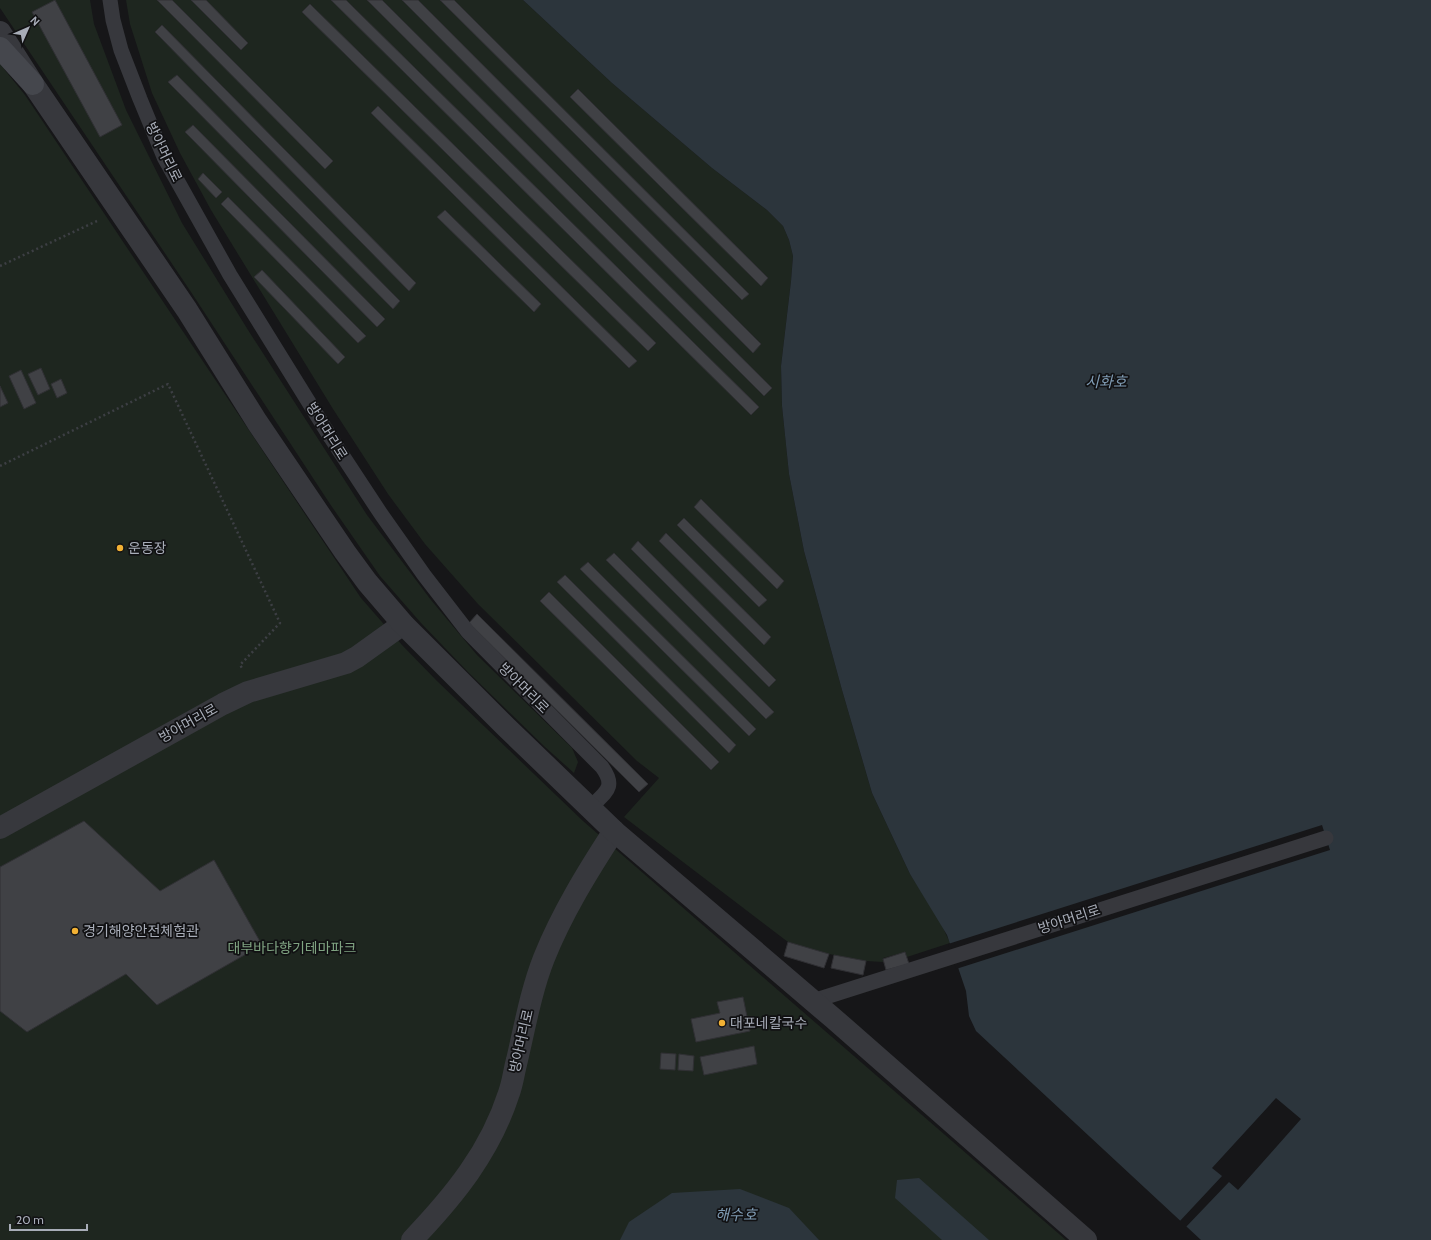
<svg xmlns="http://www.w3.org/2000/svg" width="1431" height="1240" viewBox="0 0 1431 1240" font-family="Cabin,'Noto Sans KR',sans-serif">
<style>
.green{fill:#1e261f}
.water{fill:#2c353c}
.pier{fill:#161618}
.building{fill:#404145;stroke:#303034}
.lines{fill:none;stroke-linecap:round;stroke-linejoin:round}
.path{stroke:#3d3f44;stroke-width:2.5;stroke-dasharray:2 3;stroke-linecap:butt}
.service{stroke:#37383d;stroke-width:15}
.minor{stroke:#37383d;stroke-width:22}
.tertiary{stroke:#37383d;stroke-width:22}
.secondary{stroke:#45474d;stroke-width:22}
.poi-dot{fill:#f2b134;stroke:#111113;stroke-width:1.5}
.labels{text-anchor:middle;stroke-width:3.5;stroke-linejoin:round;paint-order:stroke}
.street-label{font-size:14px;fill:#a8adb8;stroke:#111113}
.poi-label{font-size:14px;fill:#a8adb8;stroke:#111113;text-anchor:start}
.park-label{font-size:14px;fill:#7fa381;stroke:#111113}
.water-label{font-size:15px;font-style:italic;fill:#7f9bb3;stroke:#111113}
</style>
<rect width="100%" height="100%" fill="#161618"/>
<!-- green -->
<path class="green" d="M0,0H90L94,24L126,110L182,223L248,330L367,515L431,600L477,655L572,748L578,762L574,773L545,747L468,672L421,623L380,576L330,504L191,292L0,8Z
M126,0H523L612,83L712,168L767,210L783,226L789,240L793,256L791,281L781,366L782,406L789,474L804,551L842,690L872,793L910,874L939,919L950,943L907,957L905,952L883,958V962L866,961L829,954L788,942L624,817L659,778L637,761L478,604L425,544L388,494L333,409L211,210L180,153L152,93L130,24Z
M0,64L25,95L361,598L402,645L437,681L583,821L1066,1240H0Z"/>
<!-- water -->
<path class="water" d="M523,0H1431V1240H1201L976,1031L969,1016L966,991L947,935L910,874L872,793L842,690L804,551L789,474L782,406L781,366L791,281L793,256L789,240L783,226L767,210L712,168L612,83Z
M919,1178L989,1240H942L895,1198L897,1180Z
M740,1189L789,1208L819,1240H620L629,1222L672,1193Z"/>
<!-- pier -->
<path class="pier" d="M1322,825L1330,850L956,969L948,944Z
M1276,1098L1301,1119L1238,1190L1229,1182L1185,1228L1179,1222L1222,1176L1212,1168Z"/>
<!-- building -->
<path class="building" d="M55,0L122,125L100,137L32,12Z
M157,0H172L333,161L325,169Z
M191,0H206L248,43L241,50Z
M331,0H346L759,407L751,415Z
M367,0H382L772,388L764,396Z
M402,0H418L761,344L753,353Z
M440,0H454L749,294L742,300Z
M310,4L656,343L648,351L302,12Z
M162,25L416,283L409,291L155,32Z
M177,75L400,301L393,309L168,82Z
M578,89L768,278L761,286L570,97Z
M378,106L637,361L629,368L371,113Z
M193,125L385,319L377,327L185,132Z
M203,173L222,192L216,198L198,179Z
M228,197L366,336L358,343L221,204Z
M445,210L541,304L534,312L437,217Z
M262,270L345,357L338,364L254,277Z
M41,368L50,389L38,395L28,374Z
M21,370L36,403L24,409L9,376Z
M61,379L67,393L57,398L51,384Z
M0,386L8,403L0,407Z
M701,499L784,581L777,589L694,507Z
M684,518L767,600L759,607L677,525Z
M666,533L771,637L764,645L659,541Z
M638,541L776,680L769,687L631,549Z
M614,553L774,712L766,719L606,560Z
M588,562L756,729L749,736L580,569Z
M565,575L736,745L729,753L557,582Z
M549,592L719,762L711,770L540,601Z
M477,614L648,784L639,792L469,623Z
M84,821L160,891L214,860L262,945L157,1005L126,974L27,1032L0,1011V867Z
M788,942L829,954L824,968L784,956Z
M905,952L909,964L886,970L883,959Z
M834,955L866,961L863,975L831,968Z
M743,997L750,1031L696,1042L691,1019L720,1013L717,1002Z
M754,1046L757,1064L704,1075L700,1057Z
M661,1053L676,1054L675,1070L660,1069Z
M679,1054L694,1056L693,1071L678,1070Z"/>
<g class="lines">
<!-- path -->
<path class="path" d="M0,266L97,221
M0,466L168,384L280,623L240,665L242,668"/>
<!-- service -->
<path class="service" d="M110,0L113,20L121,50L140,99L164,157L230,275L331,438L381,514L424,575L468,632L602,767C617,788 605,792 590,808
M813,1001L1326,838"/>
<!-- minor -->
<path class="minor" d="M0,828L223,704L248,692L346,663L357,657L403,624
M412,1240C454,1196 490,1152 509,1093C513,1082 514,1071 517,1060C525,1026 531,991 544,958C562,913 588,871 614,831"/>
<!-- tertiary -->
<path class="tertiary" d="M0,32L33,84L187,310L257,422L345,552L367,582L403,624L506,727L614,831L833,1018L1086,1240"/>
<!-- secondary -->
<path class="secondary" d="M0,48L33,84"/>
</g>
<!-- markers -->
<g class="poi-dot">
<circle cx="120" cy="548" r="4"/>
<circle cx="75" cy="931" r="4"/>
<circle cx="722" cy="1023" r="4"/>
</g>
<g class="labels">
<!-- street labels -->
<g class="street-label">
<text transform="translate(164 152) rotate(64)" y="5">방아머리로</text>
<text transform="translate(327 431) rotate(58)" y="5">방아머리로</text>
<text transform="translate(524 688) rotate(45)" y="5">방아머리로</text>
<text transform="translate(188 723) rotate(-29)" y="5">방아머리로</text>
<text transform="translate(1069 919) rotate(-18)" y="5">방아머리로</text>
<text transform="translate(521 1041) rotate(-77)" y="5">방아머리로</text>
</g>
<!-- poi labels -->
<g class="poi-label">
<text x="128" y="553">운동장</text>
<text x="83" y="936">경기해양안전체험관</text>
<text x="730" y="1028">대포네칼국수</text>
</g>
<!-- park labels -->
<g class="park-label">
<text x="292" y="953">대부바다향기테마파크</text>
</g>
<!-- water labels -->
<g class="water-label">
<text x="1106" y="387">시화호</text>
<text x="736" y="1220">해수호</text>
</g>
</g>
<!-- north arrow -->
<g transform="translate(28 28) rotate(45)" stroke="#111113" stroke-width="3" paint-order="stroke">
<path d="M0-3L7 15L0 10L-7 15Z" fill="#a8adb8"/>
<text y="-6" font-size="11" font-weight="bold" text-anchor="middle" fill="#a8adb8">N</text>
</g>
<!-- scale -->
<path d="M10 1224v6h77v-6" fill="none" stroke="#a8adb8" stroke-width="2"/>
<text x="16" y="1224" font-size="12" fill="#a8adb8" stroke="#111113" stroke-width="3" paint-order="stroke">20 m</text>
</svg>
